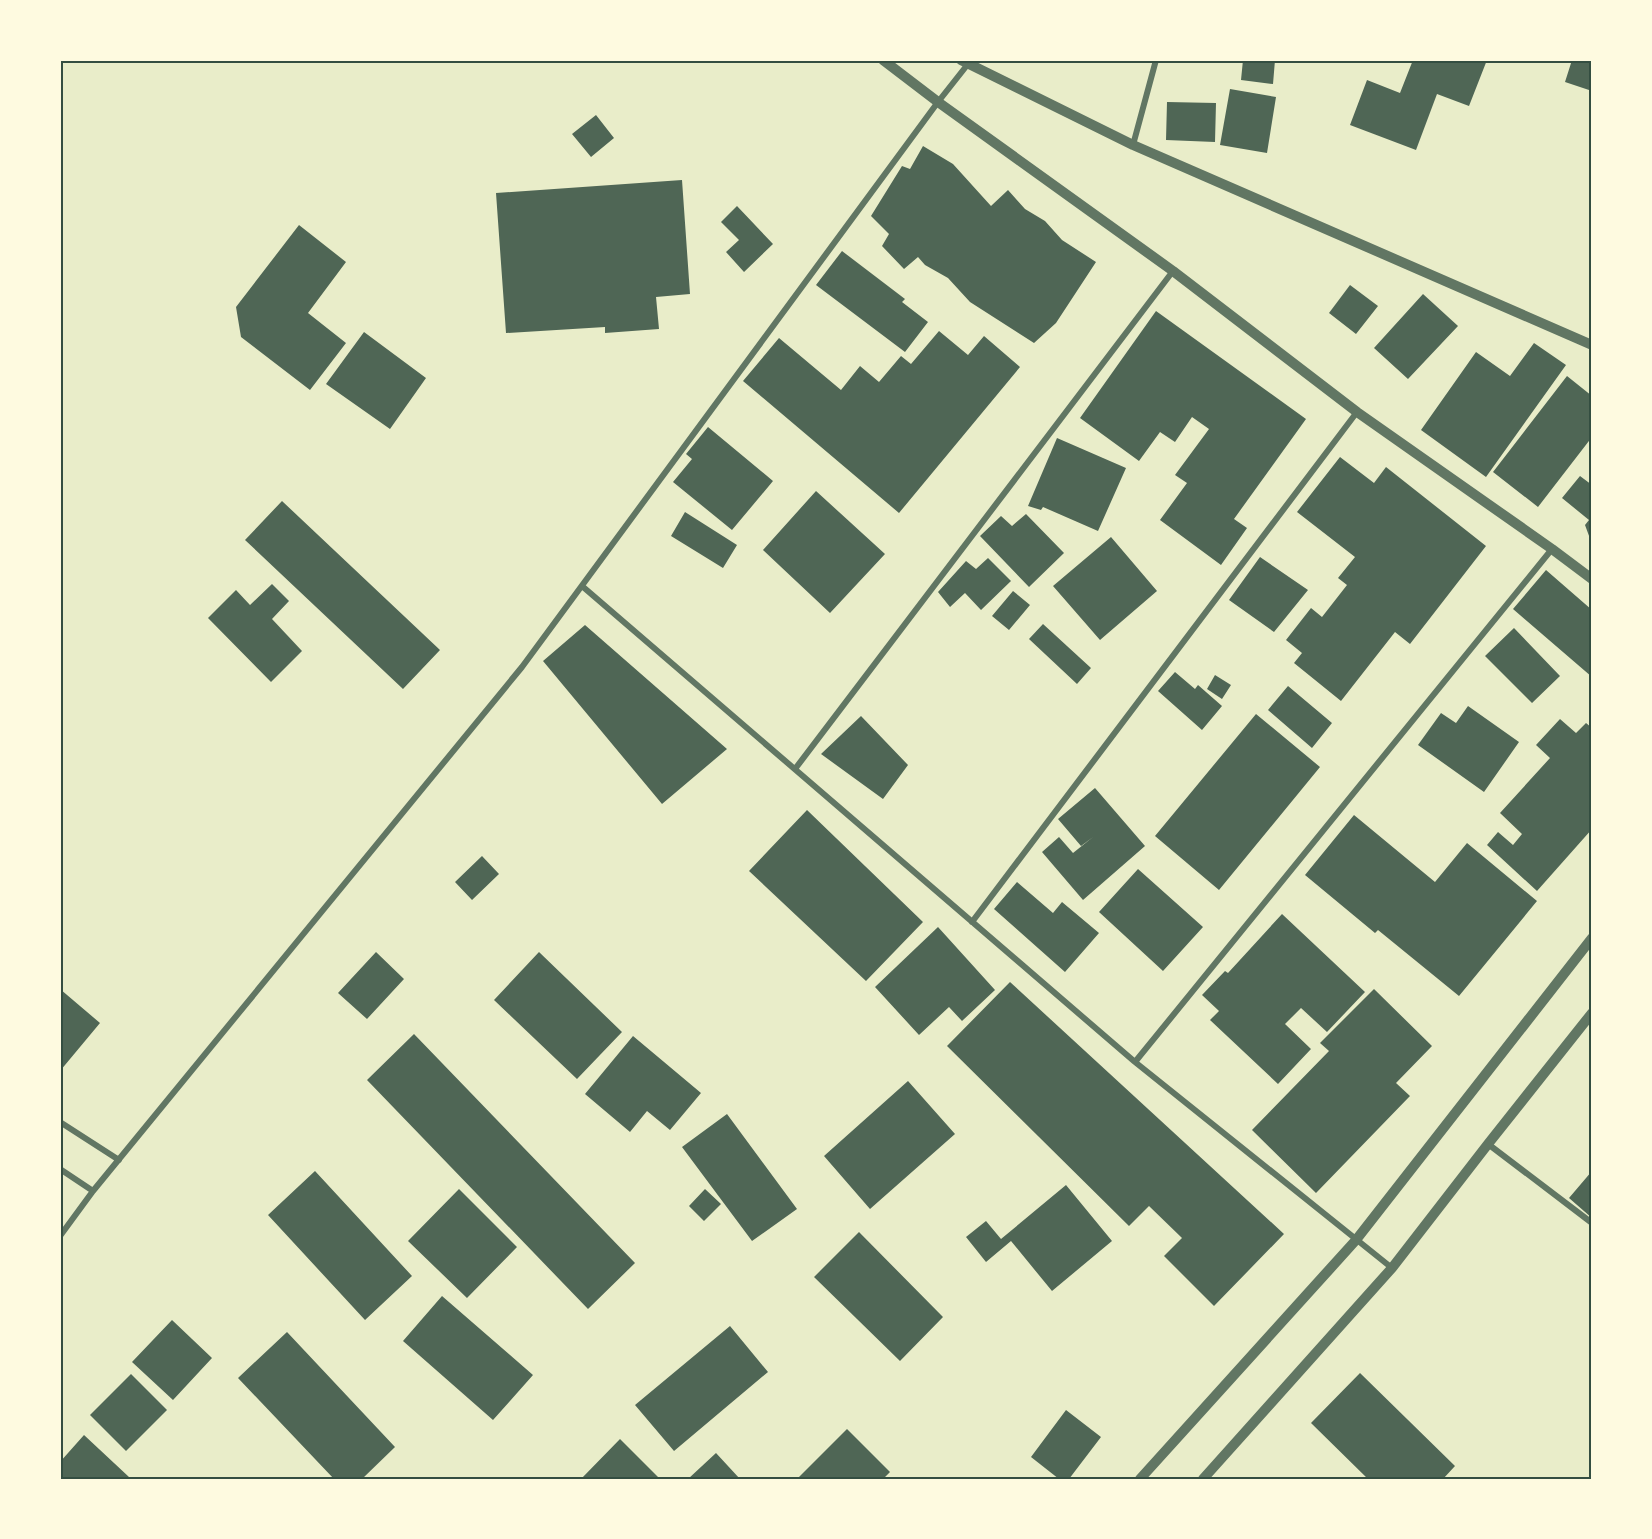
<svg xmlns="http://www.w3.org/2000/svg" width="1652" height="1539" viewBox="0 0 1652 1539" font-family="'Exo 2',sans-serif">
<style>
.building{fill:#4f6655}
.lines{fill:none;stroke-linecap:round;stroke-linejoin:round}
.minor{stroke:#617663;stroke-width:6}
.tertiary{stroke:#617663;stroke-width:10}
.neatline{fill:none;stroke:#344e41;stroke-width:2}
</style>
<rect width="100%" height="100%" fill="#e9edc9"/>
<!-- building -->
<path class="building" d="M1243,60H1275L1273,84L1241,80Z
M1413,60H1487L1469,106L1437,94L1416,150L1350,125L1367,80L1400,93Z
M1572,60H1592V91L1565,82Z
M1230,89L1276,97L1267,153L1220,145Z
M1167,102L1216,103L1215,142L1166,140Z
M596,115L614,138L591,157L572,134Z
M923,146L953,164L991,206L1008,190L1025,209L1045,221L1062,240L1096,262L1056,323L1034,343L970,302L948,278L925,265L918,257L904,269L882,246L889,234L871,216L902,166L910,169Z
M682,180L690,294L656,297L659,329L605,333V327L506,333L496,193Z
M737,206L773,244L744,272L726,252L739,240L721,222Z
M299,225L346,262L308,313L346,343L310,390L241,337L236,307Z
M842,251L905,299L902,302L928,322L905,352L816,285Z
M1350,285L1378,306L1356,334L1329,313Z
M1423,294L1458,326L1408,379L1374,348Z
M1156,311L1306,419L1234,519L1247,528L1221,565L1160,520L1187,483L1175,475L1209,429L1192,417L1175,442L1160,432L1139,461L1080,418Z
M939,331L968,355L984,336L1020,367L899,513L743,381L779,338L841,390L860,366L879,382L901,356L911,364Z
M364,332L426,378L390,429L326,384Z
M1534,343L1566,365L1486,477L1421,430L1476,352L1510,376Z
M1567,376L1592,396V437L1538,507L1493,472Z
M708,427L773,481L732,530L673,482L692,459L686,454Z
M1057,438L1126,468L1098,531L1043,507L1041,510L1028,506Z
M1340,457L1374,483L1386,467L1486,546L1410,644L1395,632L1341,701L1294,663L1302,653L1286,640L1311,608L1322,617L1347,585L1338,578L1355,557L1297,512Z
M1580,476L1592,485V544L1585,525L1589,520L1562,498Z
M816,491L885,554L830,613L763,550Z
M282,501L440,650L403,689L245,540Z
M685,512L737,545L723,568L671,536Z
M1026,514L1064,553L1029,587L980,536L1001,516L1012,526Z
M1111,537L1157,591L1100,640L1053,586Z
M1260,557L1308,590L1274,632L1229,600Z
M988,558L1011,581L981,610L965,593L950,607L938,592L966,561L976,569Z
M1546,570L1592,610V677L1513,609Z
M272,584L289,601L272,619L302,651L271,682L208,618L236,590L250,605Z
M1013,591L1030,605L1009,630L992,616Z
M1043,624L1091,668L1077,684L1029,639Z
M585,625L727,749L662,804L543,661Z
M1514,628L1560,676L1532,703L1485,656Z
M1175,672L1195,689L1198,685L1222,706L1202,730L1158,691Z
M1215,675L1231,685L1222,699L1207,689Z
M1288,686L1332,723L1312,748L1268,710Z
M1468,706L1519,742L1484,792L1418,745L1441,713L1456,723Z
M1256,714L1320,767L1219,890L1155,836Z
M861,716L908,765L883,799L821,754Z
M1560,719L1576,733L1586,723L1592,728V829L1537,891L1487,845L1498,832L1513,845L1522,834L1500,813L1550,758L1536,745Z
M1095,788L1145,846L1083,900L1042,852L1059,837L1073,853L1093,837L1081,846L1058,819Z
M807,810L923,922L866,981L749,871Z
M1354,815L1435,882L1467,843L1537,901L1459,996L1378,930L1375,933L1305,875Z
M482,856L499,874L472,900L455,882Z
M1138,869L1203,927L1163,971L1099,912Z
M1017,882L1053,913L1062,902L1099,933L1065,972L994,909Z
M1282,914L1365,992L1327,1032L1301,1008L1285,1024L1311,1049L1278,1084L1210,1020L1219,1011L1202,995L1225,971L1228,973Z
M938,927L995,990L962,1021L949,1007L919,1035L875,987Z
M376,952L404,979L367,1019L338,993Z
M539,952L622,1032L577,1079L494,1000Z
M1010,982L1284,1234L1214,1306L1164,1256L1182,1238L1149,1206L1129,1226L947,1046Z
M60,989L100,1023L60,1071Z
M1374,989L1432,1046L1396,1083L1410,1096L1316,1193L1252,1130L1329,1051L1320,1043Z
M414,1034L635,1263L588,1309L367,1080Z
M633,1036L701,1093L670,1130L647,1111L630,1132L585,1094Z
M908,1081L955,1134L870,1209L824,1156Z
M727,1114L797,1209L752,1241L682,1147Z
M315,1171L412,1276L365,1320L268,1215Z
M1592,1171V1218L1569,1198Z
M1066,1185L1112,1241L1052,1291L1011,1241L986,1262L966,1237L986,1221L1001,1239Z
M459,1189L517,1247L467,1298L408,1241Z
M705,1189L721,1204L704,1221L689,1206Z
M859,1232L943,1317L900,1361L814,1277Z
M442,1296L533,1375L493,1420L403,1341Z
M172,1320L212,1358L173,1400L132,1362Z
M730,1326L768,1372L674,1451L635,1405Z
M287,1332L395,1447L362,1479H334L238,1378Z
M1360,1373L1455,1466L1443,1479H1368L1311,1423Z
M131,1374L167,1410L126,1451L90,1415Z
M1066,1410L1101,1437L1069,1479H1059L1031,1457Z
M847,1429L890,1472L883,1479H797Z
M84,1435L129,1477L126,1479H60V1462Z
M620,1439L660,1479H581Z
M716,1453L740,1479H688Z"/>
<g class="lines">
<!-- minor -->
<path class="minor" d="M1133,145L1156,60
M582,586L1135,1062L1392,1268
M795,769L1173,271
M972,922L1357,412
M1135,1062L1552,549
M60,1122L119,1160
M1488,1144L1592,1223
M60,1169L93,1191
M60,1236L93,1191L522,667L938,102L968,64"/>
<!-- tertiary -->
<path class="tertiary" d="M883,60L938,102L1173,271L1357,412L1552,549L1592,579
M961,60L1133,145L1592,345
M1140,1479L1356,1240L1592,938
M1203,1479L1392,1268L1488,1144L1592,1013"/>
</g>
<!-- border -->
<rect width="1652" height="1539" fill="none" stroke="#fefae0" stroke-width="123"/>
<rect x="62" y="62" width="1528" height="1416" class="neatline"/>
</svg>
